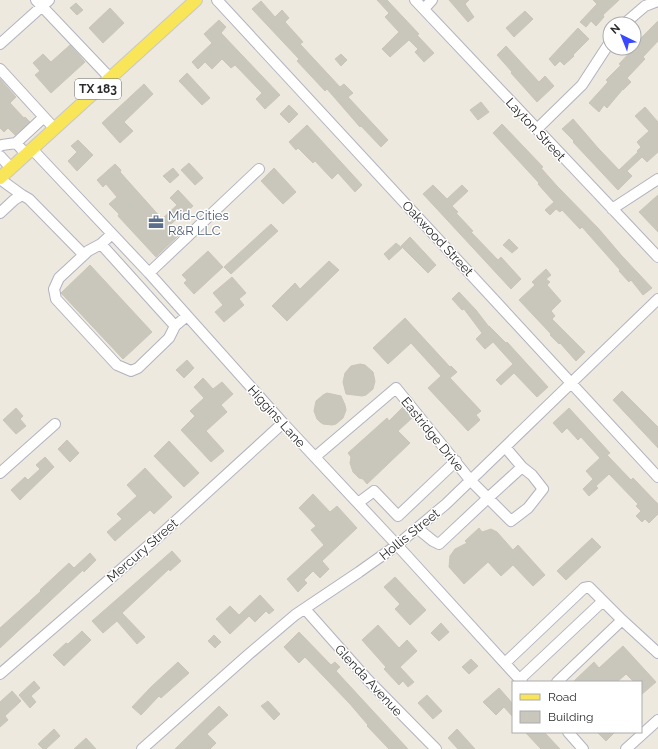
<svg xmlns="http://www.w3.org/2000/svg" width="658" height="749" viewBox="0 0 658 749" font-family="Raleway,sans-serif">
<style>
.building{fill:#c9c7bc;stroke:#cac5b7}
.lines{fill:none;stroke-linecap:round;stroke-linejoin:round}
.minor-casing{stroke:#b2b2c0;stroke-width:12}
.major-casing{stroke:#c8c8c8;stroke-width:14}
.minor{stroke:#fff;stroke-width:10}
.major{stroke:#f9e558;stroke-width:12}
.labels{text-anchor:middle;stroke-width:3;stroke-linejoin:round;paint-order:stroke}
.shield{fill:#fff;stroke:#6b6b6b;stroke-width:1}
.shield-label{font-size:12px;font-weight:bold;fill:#2c2c2c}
.street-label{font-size:13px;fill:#2c2c2c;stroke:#fff}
.service-label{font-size:13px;fill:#4e5e75;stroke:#fff;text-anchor:start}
</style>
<rect width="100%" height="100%" fill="#eee9de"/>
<!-- building -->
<path class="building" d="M377,0H387L419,34L417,35L434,53L424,62L415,52L418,49L409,40L390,57L382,49L399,32L385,17L389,13Z
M449,0H469L465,4L474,17L468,22Z
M593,0H619L603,15L604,17L596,26L591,21L586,27L580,22L597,4Z
M261,1L275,17L282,10L289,18L285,22L303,42L300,44L340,87L344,84L353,93L348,97L388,140L381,147L361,126L360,127L327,89L325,91L297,61L299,59L252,9Z
M76,3L83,10L77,15L70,8Z
M110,8L124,23L103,43L89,28Z
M525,11L533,19L514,37L506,28Z
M219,20L226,27L221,33L280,95L265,109L256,99L262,93L235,65L231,68L222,59L212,69L205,62L198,69L192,62L212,43L204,34Z
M658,21V41L643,57L645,59L627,78L631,82L623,90V89L607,108L604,105L599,112L589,103L608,82L606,80L621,65L619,64L634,48L636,45L635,44Z
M578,28L589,39L573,55L574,56L564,65L560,61L555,66L549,59Z
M70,45L85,62L51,93L35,75L40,71L33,63L43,54L51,62Z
M506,46L539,82L545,76L554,86L537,102L511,73L512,72L497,55Z
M341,54L347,60L341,66L335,59Z
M187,73L210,98L202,105L179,81Z
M0,79L16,97L10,103L24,118L25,117L30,122L15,135L8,128L4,132L0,128Z
M144,84L153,94L124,122L133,131L120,143L102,123Z
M481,102L489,112L478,120L470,110Z
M289,105L298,114L289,123L280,114Z
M645,107L658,122V152L647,162L642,157L627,171L632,176L618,190L573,142L574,141L562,129L573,119L598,148L619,170L638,152L637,151L641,147L637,142L649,131L635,116Z
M502,124L543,167L541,168L557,186L598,228L622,256L652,288L643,295L631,280L629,282L619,271L620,270L582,227L580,229L562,210L560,212L556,209L550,215L545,210L554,202L538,184L539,183L493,133Z
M307,125L362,185L355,192L338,173L332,179L315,161L313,163L298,148L296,150L289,142Z
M78,140L93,155L77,171L68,161L77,152L71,146Z
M189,163L203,178L195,185L181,170Z
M115,164L121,170L120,172L162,219L177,205L170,198L178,190L193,206L185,213L184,212L169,226L178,236L156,257L118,216L119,214L109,204L117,197L106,184L103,187L97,180Z
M173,168L179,175L170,183L163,176Z
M274,168L296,192L283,204L261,181Z
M433,185L447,199L462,185L468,191L452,206L458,212L456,213L473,231L471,232L498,260L501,257L521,279L511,289L423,194Z
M658,195V232L639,212Z
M271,224L278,231L231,274L224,267Z
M410,237L436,265L428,273L401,246Z
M509,239L518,248L512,253L503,245Z
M396,243L402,248L389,260L384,254Z
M208,251L223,267L194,294L184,283L187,280L182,275Z
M329,261L339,270L287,321L272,306L295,283L300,289Z
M90,265L152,332L123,359L61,293Z
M546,269L551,275L546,279L550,282L547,285L561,301L551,311L555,316L552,319L585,352L576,361L560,343L559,344L550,335L551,334L519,300L535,285L532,282Z
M232,277L246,293L239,299L244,305L224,322L215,312L223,305L213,293Z
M459,292L476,310L489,327V326L506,343L507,342L548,387L537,397L514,373L501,385L496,380L513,364L493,342L485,349L476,339L482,333L464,309L462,310L452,299Z
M405,318L450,367L451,366L457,372L450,378L481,411L476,415L480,420L468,431L428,388L441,376L411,343L388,364L373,348Z
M187,360L194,368L184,378L176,370Z
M360,364L365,365L373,372L375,381L373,389L366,395L362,396L346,394L343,382L345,373L351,366Z
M203,378L213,389L222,382L233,394L221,405L227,412L206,431L224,451L211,462L181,430L195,416L190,411L204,398L194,387Z
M622,391L658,427V448L613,400Z
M327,393L341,396L345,405L346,410L343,418L336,424L332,425L323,424L320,422L317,419L314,411L316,401L323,395Z
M403,407L412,418L398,431L410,443L367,484L363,479L359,478L353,472L350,463L351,457L348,453L387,418L389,421Z
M16,408L23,416L20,419L26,426L16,434L3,420Z
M569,408L610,453L607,455L631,480L633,478L658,504V514L649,523L645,519L642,522L636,516L641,511L636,506L638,504L609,474L596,486L598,488L589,496L583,489L593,479L586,471L600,458L581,437L578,440L567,428L562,433L553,423Z
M67,440L79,453L70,462L58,449Z
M169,441L199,473L184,487L154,456Z
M45,457L54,467L20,500L11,490L25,477L28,480L40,469L36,465Z
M145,468L172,497L154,514L150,510L115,541L107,532L122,519L117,514L137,496L127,485Z
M313,494L330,512L337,506L357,528L322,561L329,569L320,578L313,571L304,580L307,583L298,592L287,579L324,545L311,530L316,526L299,508Z
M479,528L482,532L491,529L497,532L513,550L518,545L545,575L533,586L513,565L501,576L488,562L464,584L449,567L450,556L455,549L467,543L465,541Z
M592,538L601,547L566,580L557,571Z
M172,551L181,561L170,571L169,569L122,613L145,637L137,644L117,621L103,633L92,621Z
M90,553L96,560L84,572L83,570L0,648V628L41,591L40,590L69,563L74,568Z
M395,577L426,610L410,625L395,609L400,604L384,587Z
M260,595L274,610L269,614L266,611L255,622L249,616L230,634L216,619L230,606L239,615Z
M441,623L449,632L439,641L431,633Z
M378,625L399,648L407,640L417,651L400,667L414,682L408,687L403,681L399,685L384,669L386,667L362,640Z
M82,631L91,640L64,666L53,655L66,643L68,644Z
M299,632L331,665L335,662L340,667L336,671L408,749H389L367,726L368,725L350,704L305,657L299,663L284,647Z
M214,635L221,642L215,648L208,641Z
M623,646L656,682L641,695V682H634L626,674L617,682H573L594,662L599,668Z
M471,659L478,666L469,674L462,667Z
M178,662L189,673L161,698L159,696L141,715L132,707L151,687Z
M34,681L40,688L31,696L36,702L30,708L19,695Z
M499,688L513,704V717L504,707L496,715L483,702Z
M12,691L21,701L5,716L8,720L0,727V702Z
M427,695L442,711L433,719L418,703Z
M268,701L280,714L274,720L261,706Z
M219,706L228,715L207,734L216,743L210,749H175Z
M54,729L60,736L46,749H43L38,744Z
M457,729L475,749H458L448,738Z
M525,732H544L560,749H541Z
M597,732H615L606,741Z
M86,738L96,749H74Z"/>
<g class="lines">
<!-- minor casing -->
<g class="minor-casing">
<path id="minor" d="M36,0L110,78
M217,0L658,477
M415,0L658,257
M424,9L432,0
M624,24L645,6L658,1
M0,44L49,0
M0,69L54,128
M537,129L582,85L610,42
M0,146L2,145L16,143
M32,149L149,273L283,423L397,545L522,682
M26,154L16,143L44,117
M0,156L11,168
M0,179L22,195
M612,209L658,179
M0,213L14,200L22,195L29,199L84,255
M112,234L101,244L88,251L59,278L54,289L56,299L117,365L131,371L138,368L169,338L175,326L187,316
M101,244L175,326
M149,273L259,169
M505,447L522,467L488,498L511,521L528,508L543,489L532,475L522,467
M315,457L396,388L471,481L488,498L439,544L433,541L417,528
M0,473L55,424
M358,503L374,491L398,516L456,461
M305,609L368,680L436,749
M622,620L658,653
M505,663L584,588L589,587L622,620L557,682
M0,674L156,539L283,423
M520,679L603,601
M568,732L583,749
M142,749L249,654L295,615L359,572L397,545L446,504L658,299
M626,749L658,720"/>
</g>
<!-- major casing -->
<g class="major-casing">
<path id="major" d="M0,178L196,0"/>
</g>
<!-- minor -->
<use href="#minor" class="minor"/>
<!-- major -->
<use href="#major" class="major"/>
</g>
<!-- icons -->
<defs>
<g id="office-bare" transform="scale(1.2)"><path d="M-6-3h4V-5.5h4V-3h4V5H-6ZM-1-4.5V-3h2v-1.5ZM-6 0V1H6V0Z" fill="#5c6f8a" stroke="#fff" stroke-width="2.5" paint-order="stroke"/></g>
</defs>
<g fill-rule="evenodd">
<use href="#office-bare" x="156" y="222"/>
</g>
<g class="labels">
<!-- shield labels -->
<rect class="shield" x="75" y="79" width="46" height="20" rx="3"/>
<g class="shield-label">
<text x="98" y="93">TX 183</text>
</g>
<!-- street labels -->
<g class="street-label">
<text transform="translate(536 129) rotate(47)" y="5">Layton Street</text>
<text transform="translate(438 238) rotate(47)" y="5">Oakwood Street</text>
<text transform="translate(277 416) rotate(48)" y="5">Higgins Lane</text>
<text transform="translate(433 434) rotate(51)" y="5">Eastridge Drive</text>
<text transform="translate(409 534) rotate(-39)" y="5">Hollis Street</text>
<text transform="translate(142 550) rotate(-41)" y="5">Mercury Street</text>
<text transform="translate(369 680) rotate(47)" y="5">Glenda Avenue</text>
</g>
<!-- service labels -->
<g class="service-label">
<text x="168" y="220">Mid-Cities<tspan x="168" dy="15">R&amp;R LLC</tspan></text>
</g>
</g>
<!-- legend -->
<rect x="512" y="681" width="130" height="52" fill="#ffffff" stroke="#ababab"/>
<rect x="520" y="694" width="20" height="6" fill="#f9e558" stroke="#ababab"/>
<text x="548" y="701" font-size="12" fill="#2c2c2c">Road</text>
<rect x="520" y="711" width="20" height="12" fill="#c9c7bc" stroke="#ababab"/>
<text x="548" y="721" font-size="12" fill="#2c2c2c">Building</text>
<!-- north arrow -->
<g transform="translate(622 36) rotate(317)"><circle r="19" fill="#ffffff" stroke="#ababab"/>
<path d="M0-3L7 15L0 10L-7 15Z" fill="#3a49ff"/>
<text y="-6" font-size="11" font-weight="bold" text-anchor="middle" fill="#2c2c2c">N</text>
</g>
</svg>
